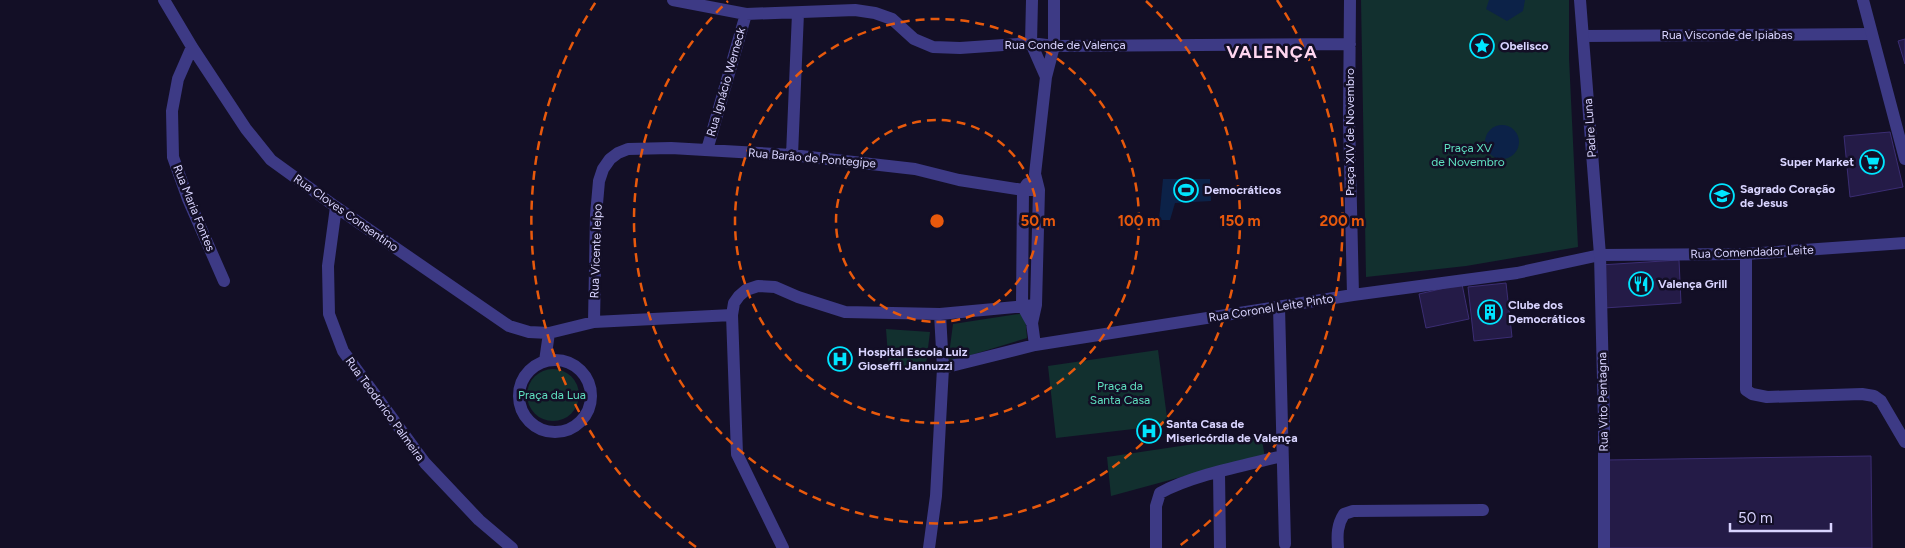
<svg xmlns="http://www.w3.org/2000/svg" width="1905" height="548" viewBox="0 0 1905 548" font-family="Figtree,sans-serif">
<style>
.green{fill:#12302f}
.water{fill:#0c2248}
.building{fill:#241b47;stroke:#3b2d73}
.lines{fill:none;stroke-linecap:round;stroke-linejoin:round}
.minor{stroke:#3d3a85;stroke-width:12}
.tertiary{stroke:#3d3a85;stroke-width:12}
.ring{fill:none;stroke:#e8590c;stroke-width:2.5;stroke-dasharray:9 6}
.labels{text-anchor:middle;stroke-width:5;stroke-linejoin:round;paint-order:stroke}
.street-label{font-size:12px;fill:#d9d4ff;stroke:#130f26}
.poi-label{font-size:12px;font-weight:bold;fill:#d9d4ff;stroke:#130f26;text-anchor:start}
.park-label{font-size:12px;fill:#5fe0c0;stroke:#130f26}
.district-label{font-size:18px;font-weight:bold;letter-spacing:1px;fill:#ffd6f0;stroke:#130f26}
.centre{fill:#e8590c;stroke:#130f26;stroke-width:2.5}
.ring-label{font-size:15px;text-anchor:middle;font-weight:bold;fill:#e8590c;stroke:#130f26;stroke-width:5;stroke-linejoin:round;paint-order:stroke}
</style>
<rect width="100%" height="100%" fill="#130f26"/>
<!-- green -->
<path class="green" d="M1361,0H1569V58L1578,247L1466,266L1366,277Z
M1025,313L1027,338L948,362L953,324Z
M886,329L930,332L926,364L889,369Z
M1158,350L1168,425L1056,438L1048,366Z
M527 395a26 26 0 1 1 52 0a26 26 0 1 1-52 0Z
M1261,434L1265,458L1181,477L1111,496L1107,457Z"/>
<!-- water -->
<path class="water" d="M1489,0H1525L1523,11L1507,21L1486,9Z
M1485 142a17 17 0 1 1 34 0a17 17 0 1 1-34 0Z
M1163,179H1210L1211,201L1175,203L1170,220H1159Z"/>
<!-- building -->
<path class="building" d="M1905,39V64L1898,41Z
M1890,132L1903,187L1850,197L1844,136Z
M1679,260L1681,303L1604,308L1600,265Z
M1506,283L1512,337L1474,341L1468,287Z
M1462,284L1469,319L1426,328L1419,294Z
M1871,456L1872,548H1607L1606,460Z"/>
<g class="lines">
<!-- minor -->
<path class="minor" d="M164,0L192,47L246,129L271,160L336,207L509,326L529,332L549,333L594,322L732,315
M673,0L746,14L855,10L875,13L892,19L914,39L933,47L960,48L1031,43L1054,46L1350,44
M1032,0L1031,43L1046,77
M1350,0L1349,119L1353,295
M1583,36L1871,34
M192,47L178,79L172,111L173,157L188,199L224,281
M707,150L746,14
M792,155L798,13
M1027,184L1023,190L1022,305L1032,323L1035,345
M336,207L328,266L329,314L343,351L425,463L479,520L512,548
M1746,254V390L1752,394L1767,397L1862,394L1874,396L1881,401L1905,442
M1279,307L1285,544
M594,322L596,215L599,181L603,169L610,159L618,153L628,149L671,148L792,155L915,169L959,180L1023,190H1039
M1032,323L1036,305L1039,190L1035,174L1046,77L1054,46V0
M519 396a36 36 0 1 1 72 0a36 36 0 1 1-72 0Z
M545,361L549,333
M943,368L1035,345L1353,295L1517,273L1600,255
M1219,472L1220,548
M783,548L737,454L732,315L734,303L739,296L746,290L758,286L775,287L798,297L845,312L940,314L1036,305
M929,548L936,496L943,368L940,314
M1156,548V506L1160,493C1193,475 1246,465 1282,456
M1338,548C1337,535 1337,525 1344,514L1353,511L1483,510"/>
<!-- tertiary -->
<path class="tertiary" d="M1580,0L1600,255L1604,421V548
M1863,0L1905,159
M1600,255L1746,254L1905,243"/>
</g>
<!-- distance rings -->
<g class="ring">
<circle cx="937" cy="221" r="101"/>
<circle cx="937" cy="221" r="202"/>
<path d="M1146 1A303 303 0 1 1 728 1"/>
<path d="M696 547A405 405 0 0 1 597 0M1277 0A405 405 0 0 1 1178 547"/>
</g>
<!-- icons -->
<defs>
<g id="sight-ring" transform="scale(1.25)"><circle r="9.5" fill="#130f26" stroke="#00e5ff" stroke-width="1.5"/><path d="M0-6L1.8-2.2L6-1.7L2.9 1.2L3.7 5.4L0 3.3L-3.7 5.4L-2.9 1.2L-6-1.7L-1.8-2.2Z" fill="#00e5ff"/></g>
<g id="supermarket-ring" transform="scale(1.25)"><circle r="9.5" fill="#130f26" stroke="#00e5ff" stroke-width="1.5"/><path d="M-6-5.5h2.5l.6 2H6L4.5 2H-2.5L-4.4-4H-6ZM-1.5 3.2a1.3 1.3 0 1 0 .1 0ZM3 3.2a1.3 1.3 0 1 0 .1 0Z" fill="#00e5ff"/></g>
<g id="stadium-ring" transform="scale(1.25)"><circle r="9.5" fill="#130f26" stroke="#00e5ff" stroke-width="1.5"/><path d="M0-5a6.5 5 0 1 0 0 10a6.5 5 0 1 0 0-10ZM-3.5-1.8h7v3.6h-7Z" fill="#00e5ff"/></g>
<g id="school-ring" transform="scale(1.25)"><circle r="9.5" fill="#130f26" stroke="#00e5ff" stroke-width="1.5"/><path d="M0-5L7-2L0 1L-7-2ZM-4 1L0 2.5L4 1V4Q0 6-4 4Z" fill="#00e5ff"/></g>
<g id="restaurant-ring" transform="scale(1.25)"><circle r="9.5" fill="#130f26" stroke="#00e5ff" stroke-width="1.5"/><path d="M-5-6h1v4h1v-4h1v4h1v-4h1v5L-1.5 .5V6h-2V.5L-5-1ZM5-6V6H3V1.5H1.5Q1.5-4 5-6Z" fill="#00e5ff"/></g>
<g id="building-ring" transform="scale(1.25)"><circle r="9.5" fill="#130f26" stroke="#00e5ff" stroke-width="1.5"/><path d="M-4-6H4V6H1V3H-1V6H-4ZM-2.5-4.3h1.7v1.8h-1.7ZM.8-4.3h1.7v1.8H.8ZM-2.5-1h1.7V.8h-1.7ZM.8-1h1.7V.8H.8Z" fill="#00e5ff"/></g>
<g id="hospital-ring" transform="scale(1.25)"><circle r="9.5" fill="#130f26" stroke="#00e5ff" stroke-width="1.5"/><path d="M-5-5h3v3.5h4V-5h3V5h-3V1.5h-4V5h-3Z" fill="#00e5ff"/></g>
</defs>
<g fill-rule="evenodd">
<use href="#sight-ring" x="1482" y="46"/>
<use href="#supermarket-ring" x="1872" y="162"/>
<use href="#stadium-ring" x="1186" y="190"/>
<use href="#school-ring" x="1722" y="196"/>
<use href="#restaurant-ring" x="1641" y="284"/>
<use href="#building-ring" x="1490" y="312"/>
<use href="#hospital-ring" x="840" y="359"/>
<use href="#hospital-ring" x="1149" y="431"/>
</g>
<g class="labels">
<!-- street labels -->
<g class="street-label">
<text x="1727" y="39">Rua Visconde de Ipiabas</text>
<text x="1065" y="49">Rua Conde de Valença</text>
<text transform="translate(726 82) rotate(-74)" y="4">Rua Ignácio Werneck</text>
<text transform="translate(1590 128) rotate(-94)" y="4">Padre Luna</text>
<text transform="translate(1350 132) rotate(-90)" y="4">Praça XIV de Novembro</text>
<text transform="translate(812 158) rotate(5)" y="4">Rua Barão de Pontegipe</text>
<text transform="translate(194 208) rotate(68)" y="4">Rua Maria Fontes</text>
<text transform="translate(346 213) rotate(35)" y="4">Rua Cloves Consentino</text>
<text transform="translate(596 251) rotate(-88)" y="4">Rua Vicente Ielpo</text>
<text transform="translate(1752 252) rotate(-2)" y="4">Rua Comendador Leite</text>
<text transform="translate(1271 308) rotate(-9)" y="4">Rua Coronel Leite Pinto</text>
<text transform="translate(1603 402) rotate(-91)" y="4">Rua Vito Pentagna</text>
<text transform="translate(385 409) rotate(54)" y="4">Rua Teodorico Palmeira</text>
</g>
<!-- poi labels -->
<g class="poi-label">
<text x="1500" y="50">Obelisco</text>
<text x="1854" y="166" text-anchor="end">Super Market</text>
<text x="1740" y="193">Sagrado Coração<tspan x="1740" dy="14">de Jesus</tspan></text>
<text x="1204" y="194">Democráticos</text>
<text x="1658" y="288">Valença Grill</text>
<text x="1508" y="309">Clube dos<tspan x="1508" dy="14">Democráticos</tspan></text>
<text x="858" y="356">Hospital Escola Luiz<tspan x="858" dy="14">Gioseffi Jannuzzi</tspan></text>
<text x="1166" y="428">Santa Casa de<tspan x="1166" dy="14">Misericórdia de Valença</tspan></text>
</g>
<!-- park labels -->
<g class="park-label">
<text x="1468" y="152">Praça XV<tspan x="1468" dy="14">de Novembro</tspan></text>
<text x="1120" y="390">Praça da<tspan x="1120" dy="14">Santa Casa</tspan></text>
<text x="552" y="399">Praça da Lua</text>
</g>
<!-- district labels -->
<g class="district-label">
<text x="1272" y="58">VALENÇA</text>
</g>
</g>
<circle cx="937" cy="221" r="8" class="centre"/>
<g class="ring-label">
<text x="1038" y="226">50 m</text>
<text x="1139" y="226">100 m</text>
<text x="1240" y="226">150 m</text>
<text x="1342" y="226">200 m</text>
</g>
<!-- scale -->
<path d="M1730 523v8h101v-8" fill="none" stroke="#d9d4ff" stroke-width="2.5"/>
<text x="1738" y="523" font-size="15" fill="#d9d4ff" stroke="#130f26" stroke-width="4" paint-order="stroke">50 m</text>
</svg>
